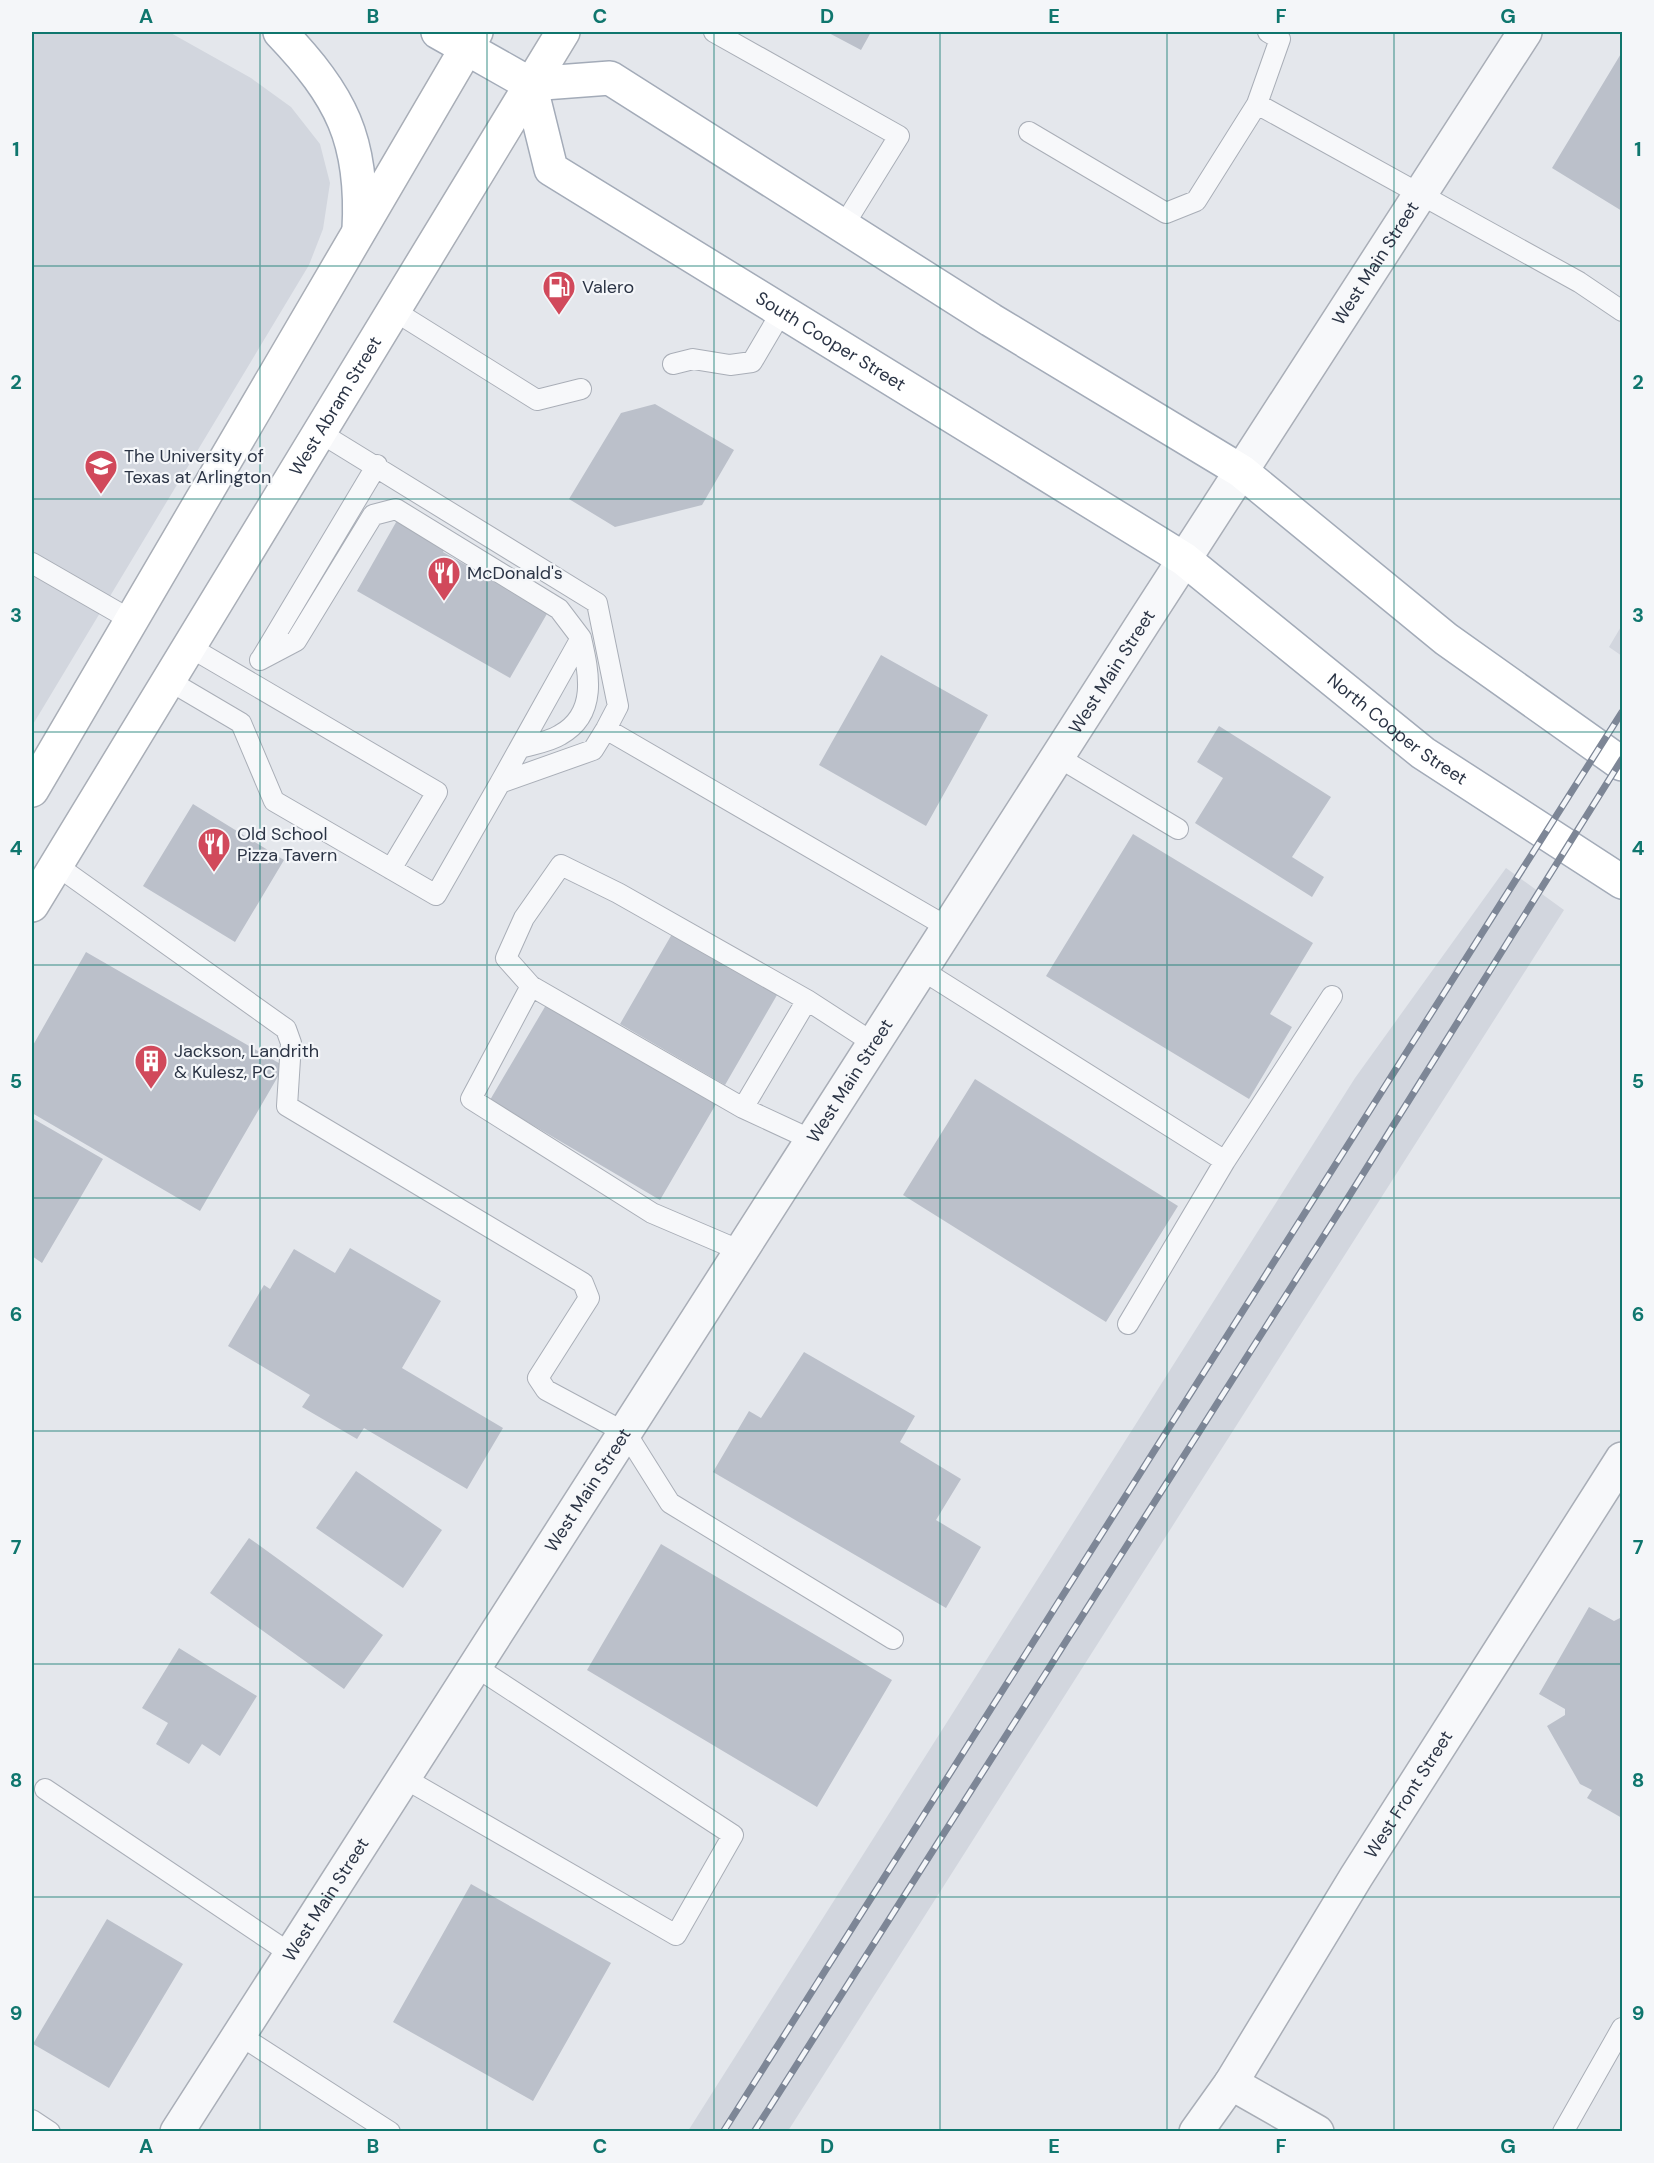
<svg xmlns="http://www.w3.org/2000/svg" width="1654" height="2163" viewBox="0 0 1654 2163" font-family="'DM Sans',sans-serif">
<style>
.built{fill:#d2d6de}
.building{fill:#bbc0ca}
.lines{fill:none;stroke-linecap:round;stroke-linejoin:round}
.lane-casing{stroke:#a9aeb7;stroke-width:22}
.street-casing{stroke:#a9aeb7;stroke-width:36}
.secondary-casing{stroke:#a9aeb7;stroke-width:36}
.primary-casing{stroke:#a3abb8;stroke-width:36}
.lane{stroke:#f7f8fa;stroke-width:20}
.street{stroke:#f7f8fa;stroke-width:33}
.secondary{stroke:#fff;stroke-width:33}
.primary{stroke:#fff;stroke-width:33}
.rail-casing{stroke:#7d8696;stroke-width:7}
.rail{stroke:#f4f6f9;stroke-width:4.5;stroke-dasharray:14;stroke-linecap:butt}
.grid{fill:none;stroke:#0f766e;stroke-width:1.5;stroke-opacity:0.55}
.labels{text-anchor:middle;stroke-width:4.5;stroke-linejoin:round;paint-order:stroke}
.street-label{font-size:18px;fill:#2b3445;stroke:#f4f6f9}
.poi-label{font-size:18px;fill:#2b3445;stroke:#f4f6f9;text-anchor:start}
.neatline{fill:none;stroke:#0f766e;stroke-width:2}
.grid-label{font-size:20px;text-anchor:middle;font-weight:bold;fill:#0f766e}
</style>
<rect width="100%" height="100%" fill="#e4e7ec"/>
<!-- built -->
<path class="built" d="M32,32H169L251,78L291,107L320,144L330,183L323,229L309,265L32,726Z
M1622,625V656L1609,647Z
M1506,868L1564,910L788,2131H688L1355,1078Z"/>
<!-- building -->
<path class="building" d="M827,32H871L861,50Z
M1622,52V211L1552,168Z
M655,404L734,450L702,505L615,527L569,499L621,413Z
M399,517L447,544L443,552L548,612L510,678L357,591Z
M881,655L988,715L926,826L819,765Z
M1219,726L1331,797L1292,857L1324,877L1312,897L1195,823L1223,778L1197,762Z
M193,804L284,860L235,942L143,886Z
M1133,834L1313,943L1270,1014L1292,1027L1249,1099L1046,976Z
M672,934L777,995L725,1085L620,1024Z
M86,952L284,1066L200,1211L32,1113V1047Z
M546,1005L716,1104L660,1200L490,1100Z
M975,1079L1178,1206L1106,1322L903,1195Z
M32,1118L103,1159L42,1263L32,1256Z
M350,1248L441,1301L402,1368L503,1428L467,1489L364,1428L357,1439L302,1407L310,1395L228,1346L264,1285L270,1289L294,1249L335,1273Z
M804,1352L915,1416L900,1442L961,1479L936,1520L981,1547L946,1608L713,1472L749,1411L761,1418Z
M356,1471L442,1530L403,1588L316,1528Z
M249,1538L383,1635L344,1689L210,1593Z
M661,1544L892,1680L817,1807L587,1670Z
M1620,1594H1622V1818L1587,1798L1592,1790L1580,1784L1547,1726L1565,1715V1709L1539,1694L1589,1607L1614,1621L1620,1618Z
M179,1648L257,1696L220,1756L202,1744L189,1764L156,1744L168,1723L142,1708Z
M471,1884L611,1963L533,2101L393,2022Z
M107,1919L183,1964L109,2088L33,2044Z"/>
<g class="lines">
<!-- lane casing -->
<g class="lane-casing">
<path id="lane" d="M714,32L899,136L844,225
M1268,32L1280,39L1257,104L1579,282L1622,311
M1029,132L1166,213L1196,201L1257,104
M393,310L537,400L581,389
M673,364L693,359L730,365L752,362L782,311
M32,563L131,620
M188,646L437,792L391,869
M261,659L377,465
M260,660L296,641L373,515L396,509L559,609L581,638L500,783
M168,680L241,723L274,801L436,895L500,783L593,750L606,729L618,706L597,603L319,432
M606,729L949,928
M520,748C533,744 549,742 560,735C598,714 589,673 581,638
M1058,757L1178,829
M56,865L286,1029L291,1043L287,1106L583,1283L589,1298L538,1378L546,1390L626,1433L670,1503L893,1639
M922,970L1225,1161L1332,996
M531,986L743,1108L812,1140
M743,1108L807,1000L875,1044
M741,1251L652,1213L471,1099L531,986L506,958L524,918L561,865L618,893L807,1000
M1128,1324L1225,1161
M404,1778L676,1935L733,1835L476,1667
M45,1789L291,1954
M238,2034L390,2132
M32,2120L50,2132
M1563,2132L1622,2028"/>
</g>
<!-- street casing -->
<g class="street-casing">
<g id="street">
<path d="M1231,2083L1317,2132"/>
<path id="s1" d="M177,2132L1145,620L1525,32"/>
<path id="s2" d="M1196,2132L1231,2083L1356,1877L1622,1459"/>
</g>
</g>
<!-- secondary casing -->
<g class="secondary-casing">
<g id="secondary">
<path d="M32,790L476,32"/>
<path id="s3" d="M32,905L563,32"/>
</g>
</g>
<!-- primary casing -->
<g class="primary-casing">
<g id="primary">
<path d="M280,32C341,96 364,140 359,230"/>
<path d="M438,32L530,84L610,78L991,320L1241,471L1446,639L1622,764"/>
<path id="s4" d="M530,84L551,169L1184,559L1423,753L1622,882"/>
</g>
</g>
<!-- lane -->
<use href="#lane" class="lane"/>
<!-- street -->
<use href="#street" class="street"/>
<!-- secondary -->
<use href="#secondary" class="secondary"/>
<!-- primary -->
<use href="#primary" class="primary"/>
<!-- rail casing -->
<g class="rail-casing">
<path id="rail" d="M723,2132L1622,712
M754,2132L1351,1193L1622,759"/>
</g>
<!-- rail -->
<use href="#rail" class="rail"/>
</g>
<!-- grid -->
<path class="grid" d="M260,32V2132M487,32V2132M714,32V2132M940,32V2132M1167,32V2132M1394,32V2132M32,266H1622M32,499H1622M32,732H1622M32,965H1622M32,1198H1622M32,1431H1622M32,1664H1622M32,1897H1622"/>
<!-- icons -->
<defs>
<g id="fuel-pin" transform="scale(1.725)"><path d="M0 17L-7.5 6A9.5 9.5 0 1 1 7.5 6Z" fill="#d1495b" stroke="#f4f6f9"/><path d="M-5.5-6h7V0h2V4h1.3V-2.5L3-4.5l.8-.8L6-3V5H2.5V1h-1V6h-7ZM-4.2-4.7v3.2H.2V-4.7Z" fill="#fff"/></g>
<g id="university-pin" transform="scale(1.725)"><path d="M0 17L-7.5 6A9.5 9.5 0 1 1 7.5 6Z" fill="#d1495b" stroke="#f4f6f9"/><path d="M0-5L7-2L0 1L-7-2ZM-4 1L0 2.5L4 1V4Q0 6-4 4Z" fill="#fff"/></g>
<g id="restaurant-pin" transform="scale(1.725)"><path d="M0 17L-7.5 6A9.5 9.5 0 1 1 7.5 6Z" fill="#d1495b" stroke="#f4f6f9"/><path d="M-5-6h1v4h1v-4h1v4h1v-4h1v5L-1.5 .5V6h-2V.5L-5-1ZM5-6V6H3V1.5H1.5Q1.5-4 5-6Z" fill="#fff"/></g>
<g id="building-pin" transform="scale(1.725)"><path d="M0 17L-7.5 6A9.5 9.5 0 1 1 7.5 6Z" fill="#d1495b" stroke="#f4f6f9"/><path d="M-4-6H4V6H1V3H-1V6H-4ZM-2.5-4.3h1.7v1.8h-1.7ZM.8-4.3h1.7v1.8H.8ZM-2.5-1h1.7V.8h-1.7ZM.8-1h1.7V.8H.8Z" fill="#fff"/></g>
</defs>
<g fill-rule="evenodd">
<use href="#fuel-pin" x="559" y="287"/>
<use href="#university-pin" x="101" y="466"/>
<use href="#restaurant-pin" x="444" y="573"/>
<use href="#restaurant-pin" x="214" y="844"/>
<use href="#building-pin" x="151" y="1061"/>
</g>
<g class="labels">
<!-- street labels -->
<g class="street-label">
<text dy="6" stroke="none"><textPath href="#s1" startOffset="2220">West Main Street</textPath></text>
<text dy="6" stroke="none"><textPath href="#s4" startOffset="416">South Cooper Street</textPath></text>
<text dy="6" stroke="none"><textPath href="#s3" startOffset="584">West Abram Street</textPath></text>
<text dy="6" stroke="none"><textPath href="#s1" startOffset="1734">West Main Street</textPath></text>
<text dy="6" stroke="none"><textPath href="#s4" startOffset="1104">North Cooper Street</textPath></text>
<text dy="6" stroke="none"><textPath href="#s1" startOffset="1248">West Main Street</textPath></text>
<text dy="6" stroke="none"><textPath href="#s1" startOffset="762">West Main Street</textPath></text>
<text dy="6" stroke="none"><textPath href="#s2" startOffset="399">West Front Street</textPath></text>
<text dy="6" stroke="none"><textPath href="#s1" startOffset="276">West Main Street</textPath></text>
</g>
<!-- poi labels -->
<g class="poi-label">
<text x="582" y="293">Valero</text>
<text x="124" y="462">The University of<tspan x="124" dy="21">Texas at Arlington</tspan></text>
<text x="467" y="579">McDonald's</text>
<text x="237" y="840">Old School<tspan x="237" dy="21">Pizza Tavern</tspan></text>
<text x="174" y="1057">Jackson, Landrith<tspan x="174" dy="21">&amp; Kulesz, PC</tspan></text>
</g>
</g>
<!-- border -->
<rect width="1654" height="2163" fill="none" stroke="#f4f6f9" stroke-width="66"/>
<rect x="33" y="33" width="1588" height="2097" class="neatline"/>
<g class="grid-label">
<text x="146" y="23">A</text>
<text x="373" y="23">B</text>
<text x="600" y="23">C</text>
<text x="827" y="23">D</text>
<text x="1054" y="23">E</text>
<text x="1281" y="23">F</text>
<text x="1508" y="23">G</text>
<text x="16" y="156">1</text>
<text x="1638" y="156">1</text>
<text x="16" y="389">2</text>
<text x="1638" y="389">2</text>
<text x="16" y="622">3</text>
<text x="1638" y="622">3</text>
<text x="16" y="855">4</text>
<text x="1638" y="855">4</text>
<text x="16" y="1088">5</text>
<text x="1638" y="1088">5</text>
<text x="16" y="1321">6</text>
<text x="1638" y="1321">6</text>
<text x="16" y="1554">7</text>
<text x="1638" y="1554">7</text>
<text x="16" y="1787">8</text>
<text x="1638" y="1787">8</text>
<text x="16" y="2020">9</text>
<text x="1638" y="2020">9</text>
<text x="146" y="2153">A</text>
<text x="373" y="2153">B</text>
<text x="600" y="2153">C</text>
<text x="827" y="2153">D</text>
<text x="1054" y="2153">E</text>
<text x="1281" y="2153">F</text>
<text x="1508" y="2153">G</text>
</g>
</svg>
